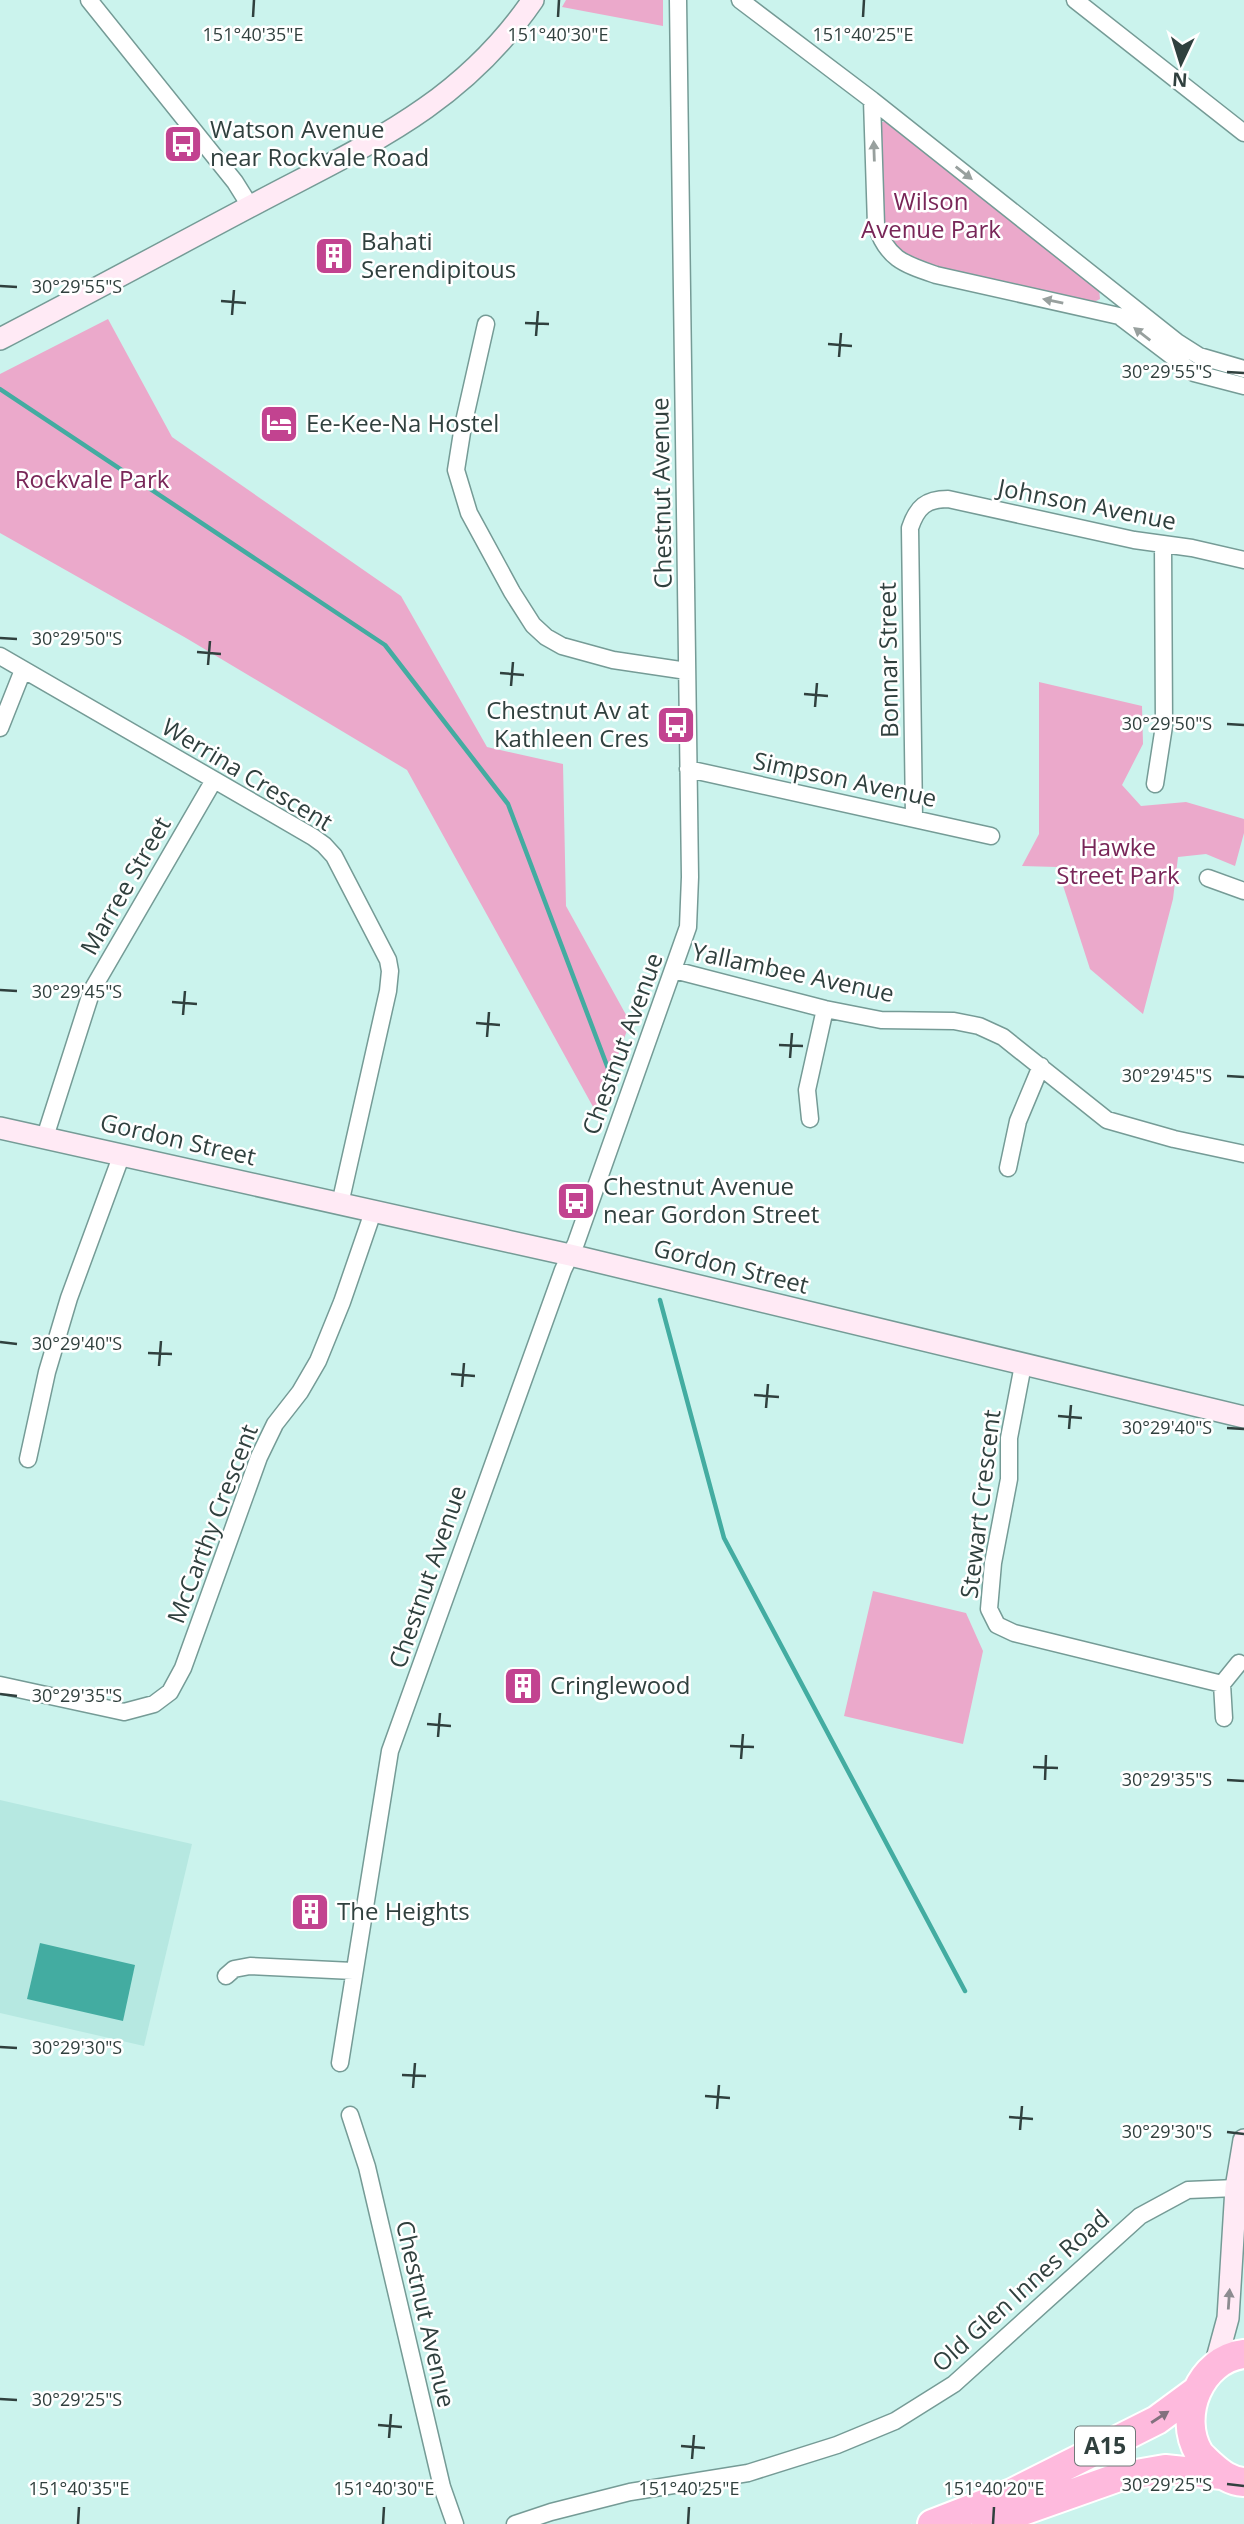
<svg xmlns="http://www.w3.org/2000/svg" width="1244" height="2524" viewBox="0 0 1244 2524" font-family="'Open Sans',sans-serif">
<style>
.built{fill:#b6e8e1}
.green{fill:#eba9cb}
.water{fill:#43aca1}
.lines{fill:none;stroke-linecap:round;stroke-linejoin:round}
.stream{stroke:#43aca1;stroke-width:4.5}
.street-casing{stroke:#759b96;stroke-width:19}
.secondary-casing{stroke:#759b96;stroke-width:24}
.highway-casing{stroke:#fff;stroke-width:32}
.street{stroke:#fff;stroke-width:16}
.secondary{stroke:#ffeaf5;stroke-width:21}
.highway{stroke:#febadd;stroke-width:28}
.oneway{fill:#98a09e}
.oneway2{fill:#8d8c90}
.oneway3{fill:#82717e}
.ticks{fill:none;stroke:#30403e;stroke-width:2.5}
.labels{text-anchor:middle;stroke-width:5;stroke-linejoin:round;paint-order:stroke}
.shield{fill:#fff;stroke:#6e7978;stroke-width:2}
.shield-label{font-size:23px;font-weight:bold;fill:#30403e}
.poi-label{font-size:24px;fill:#30403e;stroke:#fff;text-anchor:start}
.park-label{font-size:24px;fill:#782658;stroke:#fff}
.street-label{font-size:24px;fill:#30403e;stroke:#fff}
.ticks-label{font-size:18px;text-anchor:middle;fill:#30403e;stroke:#fff;stroke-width:5;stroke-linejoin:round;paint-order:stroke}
</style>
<rect width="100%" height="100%" fill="#cbf3ed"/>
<!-- built -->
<path class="built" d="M0,1800L192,1844L144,2046L0,2013Z"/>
<!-- green -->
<path class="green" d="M566,0H663V26L562,7Z
M885,121H889L1099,289L1100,299L1092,303L911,262L884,236L880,123Z
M108,319L172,437L401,596L487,747L563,764L566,906L630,1022L597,1114L407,770L186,638L0,533V374Z
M1039,682L1142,706L1143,744L1122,785L1141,806L1186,802L1244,819V833L1235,866L1206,854L1178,857L1173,899L1143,1014L1090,969L1057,867L1022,866L1039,834Z
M873,1591L966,1613L983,1651L963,1744L844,1716Z"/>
<!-- water -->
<path class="water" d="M40,1943L135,1965L123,2021L27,1999Z"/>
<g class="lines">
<!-- stream -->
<path class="stream" d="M0,389L385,645L508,804L609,1071
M660,1300L724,1538L965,1991"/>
<!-- street casing -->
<g class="street-casing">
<path id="street" d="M89,0L235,182L250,206
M740,0L872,100L1177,342L1199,356L1244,369
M1075,0L1244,133
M872,100L876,225C887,259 904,264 936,275L1119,316L1194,373L1244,386
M486,324L463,426L456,470L469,513L512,592L533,625L546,637L562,646L613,660L687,671
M0,656L313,837L324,845L334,856L388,960L390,971L388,991L340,1204
M0,728L23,670
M688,769L991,836
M1155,784L1164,726L1163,544
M914,818L910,528C917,507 926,499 948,499L1134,540L1192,548L1244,560
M1208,878L1244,891
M674,970L825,1009L881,1020L954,1021L979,1026L1003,1037L1107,1120L1174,1139L1244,1154
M810,1119L807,1090L825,1009
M45,1137L92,990L214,780
M1008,1168L1018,1121L1041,1066
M1023,1365L1009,1438V1479L993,1563L989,1609L997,1625L1014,1633L1222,1684L1239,1663
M28,1459L47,1372L69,1298L122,1154
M1222,1684L1224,1718
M0,1685L124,1712L154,1704L170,1692L183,1668L259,1457L275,1424L300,1392L318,1361L342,1302L373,1212
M226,1976L234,1969L250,1966L353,1971
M340,2063L390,1751L563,1270L576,1243L688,927L690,877L678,0
M350,2115L367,2167L442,2487L455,2524
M515,2524L551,2512L630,2492L748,2473L837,2445L895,2421L954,2384L1140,2216L1188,2190L1236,2188"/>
</g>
<!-- secondary casing -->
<g class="secondary-casing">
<path id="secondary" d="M0,339C83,296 166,251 249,207C361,147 458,109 533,0
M0,1128L570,1255L1244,1417
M1215,2366L1228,2318L1236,2188L1244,2140"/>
</g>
<!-- highway casing -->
<g class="highway-casing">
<path id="highway" d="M1244,2354C1200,2359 1177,2416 1199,2453C1202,2457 1207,2461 1211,2465C1221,2474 1230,2481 1244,2482
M932,2524L1012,2493L1157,2420L1195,2392
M986,2524L1119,2477L1165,2469L1222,2475"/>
</g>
<!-- street -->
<use href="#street" class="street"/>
<!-- secondary -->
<use href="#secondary" class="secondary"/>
<!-- highway -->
<use href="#highway" class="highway"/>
</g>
<!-- one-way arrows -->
<defs><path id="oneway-solid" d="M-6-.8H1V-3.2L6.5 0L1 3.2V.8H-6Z" transform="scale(1.75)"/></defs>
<g class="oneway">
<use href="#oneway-solid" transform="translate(874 151) rotate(-92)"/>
<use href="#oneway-solid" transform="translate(964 173) rotate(38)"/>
<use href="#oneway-solid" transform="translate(1053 301) rotate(-168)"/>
<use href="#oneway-solid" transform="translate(1142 334) rotate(-142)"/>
</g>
<use class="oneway2" href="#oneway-solid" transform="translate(1229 2299) rotate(-86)"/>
<use class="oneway3" href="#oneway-solid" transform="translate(1160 2417) rotate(-33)"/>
<!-- ticks -->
<path class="ticks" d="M253,17L254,0M558,17L559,0M863,17L864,0M0,286L17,287M221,301L246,303M232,315L234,290M525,323L549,324M536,336L538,311M828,344L852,346M839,357L841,333M1227,372L1244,373M0,638L17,639M197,652L221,654M208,665L210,641M500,673L524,675M511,686L513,662M804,694L828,696M815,707L817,683M1227,724L1244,725M0,990L17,991M172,1002L197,1004M183,1015L185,991M476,1023L500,1025M487,1037L489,1012M779,1045L803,1046M790,1058L792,1033M1227,1076L1244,1077M0,1342L17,1344M148,1353L172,1354M159,1366L161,1341M451,1374L475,1376M462,1387L464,1363M754,1395L779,1397M766,1408L768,1384M1058,1416L1082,1418M1227,1428L1244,1429M1069,1429L1071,1405M0,1694L17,1696M427,1724L451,1726M438,1737L440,1713M730,1746L754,1747M741,1759L743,1734M1033,1767L1058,1768M1045,1780L1046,1755M1227,1780L1244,1781M0,2047L17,2048M402,2075L426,2076M413,2088L415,2063M705,2096L730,2098M717,2109L719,2085M1009,2117L1033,2119M1020,2130L1022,2106M1227,2132L1244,2134M0,2399L17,2400M378,2425L402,2427M389,2438L391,2414M681,2446L705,2448M692,2459L694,2435M1227,2484L1244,2486M78,2524L79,2507M383,2524L384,2507M688,2524L689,2507M993,2524L994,2507"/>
<!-- icons -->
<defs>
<g id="bus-square" transform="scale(2.0125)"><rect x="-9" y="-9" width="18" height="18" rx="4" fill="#c24390" stroke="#fff"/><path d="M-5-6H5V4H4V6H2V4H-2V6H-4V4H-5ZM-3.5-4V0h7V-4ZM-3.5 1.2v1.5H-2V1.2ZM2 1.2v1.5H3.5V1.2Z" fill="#fff"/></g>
<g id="building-square" transform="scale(2.0125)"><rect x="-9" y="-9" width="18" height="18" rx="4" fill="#c24390" stroke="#fff"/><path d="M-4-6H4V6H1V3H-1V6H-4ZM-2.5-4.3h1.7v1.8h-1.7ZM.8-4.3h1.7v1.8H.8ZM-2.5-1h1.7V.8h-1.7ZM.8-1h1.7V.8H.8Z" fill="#fff"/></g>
<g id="hotel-square" transform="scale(2.0125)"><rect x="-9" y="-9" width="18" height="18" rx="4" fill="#c24390" stroke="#fff"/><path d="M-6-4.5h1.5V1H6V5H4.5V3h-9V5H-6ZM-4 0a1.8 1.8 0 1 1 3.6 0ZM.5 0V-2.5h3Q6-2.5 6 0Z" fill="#fff"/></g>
</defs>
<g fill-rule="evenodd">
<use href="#bus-square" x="183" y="144"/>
<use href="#building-square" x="334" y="256"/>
<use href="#hotel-square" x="279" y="424"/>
<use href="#bus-square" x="676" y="725"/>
<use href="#bus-square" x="576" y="1201"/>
<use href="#building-square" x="523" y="1686"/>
<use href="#building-square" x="310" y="1912"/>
</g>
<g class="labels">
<!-- shield labels -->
<rect class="shield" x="1075" y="2426.5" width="60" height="39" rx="5"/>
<g class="shield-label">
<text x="1105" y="2454">A15</text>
</g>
<!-- poi labels -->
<g class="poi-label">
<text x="210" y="138">Watson Avenue<tspan x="210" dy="28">near Rockvale Road</tspan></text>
<text x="361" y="250">Bahati<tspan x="361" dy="28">Serendipitous</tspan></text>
<text x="306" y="432">Ee-Kee-Na Hostel</text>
<text x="649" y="719" text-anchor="end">Chestnut Av at<tspan x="649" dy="28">Kathleen Cres</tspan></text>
<text x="603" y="1195">Chestnut Avenue<tspan x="603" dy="28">near Gordon Street</tspan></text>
<text x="550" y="1694">Cringlewood</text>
<text x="337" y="1920">The Heights</text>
</g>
<!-- park labels -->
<g class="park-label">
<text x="931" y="210">Wilson<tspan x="931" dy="28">Avenue Park</tspan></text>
<text x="92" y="488">Rockvale Park</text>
<text x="1118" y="856">Hawke<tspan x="1118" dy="28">Street Park</tspan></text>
</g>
<!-- street labels -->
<g class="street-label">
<text transform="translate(662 493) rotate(-91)" y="8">Chestnut Avenue</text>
<text transform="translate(1087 505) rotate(11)" y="8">Johnson Avenue</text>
<text transform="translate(889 660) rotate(-91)" y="8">Bonnar Street</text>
<text transform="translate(247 775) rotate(31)" y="8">Werrina Crescent</text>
<text transform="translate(845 780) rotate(12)" y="8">Simpson Avenue</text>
<text transform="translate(126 886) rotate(-60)" y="8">Marree Street</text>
<text transform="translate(793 973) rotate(12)" y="8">Yallambee Avenue</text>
<text transform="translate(623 1044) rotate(-70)" y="8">Chestnut Avenue</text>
<text transform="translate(178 1140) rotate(13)" y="8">Gordon Street</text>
<text transform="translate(731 1267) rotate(14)" y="8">Gordon Street</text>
<text transform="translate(981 1504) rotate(-83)" y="8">Stewart Crescent</text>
<text transform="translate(213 1524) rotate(-69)" y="8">McCarthy Crescent</text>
<text transform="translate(428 1577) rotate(-71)" y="8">Chestnut Avenue</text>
<text transform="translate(1021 2291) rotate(-42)" y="8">Old Glen Innes Road</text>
<text transform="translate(425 2314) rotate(77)" y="8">Chestnut Avenue</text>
</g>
</g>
<g class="ticks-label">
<text x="253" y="41">151°40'35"E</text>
<text x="558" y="41">151°40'30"E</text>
<text x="863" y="41">151°40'25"E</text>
<text x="77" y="293">30°29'55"S</text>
<text x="1167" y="378">30°29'55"S</text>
<text x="77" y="645">30°29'50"S</text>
<text x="1167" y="730">30°29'50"S</text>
<text x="77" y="998">30°29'45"S</text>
<text x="1167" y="1082">30°29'45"S</text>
<text x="77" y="1350">30°29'40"S</text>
<text x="1167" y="1434">30°29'40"S</text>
<text x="77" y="1702">30°29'35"S</text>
<text x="1167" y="1786">30°29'35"S</text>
<text x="77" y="2054">30°29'30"S</text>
<text x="1167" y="2138">30°29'30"S</text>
<text x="77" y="2406">30°29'25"S</text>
<text x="1167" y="2491">30°29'25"S</text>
<text x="79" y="2495">151°40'35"E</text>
<text x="384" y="2495">151°40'30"E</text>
<text x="689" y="2495">151°40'25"E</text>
<text x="994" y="2495">151°40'20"E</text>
</g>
<!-- north arrow -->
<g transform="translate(1181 63) rotate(184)" stroke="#ffffff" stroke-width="5" paint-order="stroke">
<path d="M0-5L12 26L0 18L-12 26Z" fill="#30403e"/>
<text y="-10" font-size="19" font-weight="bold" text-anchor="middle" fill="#30403e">N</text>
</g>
</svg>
